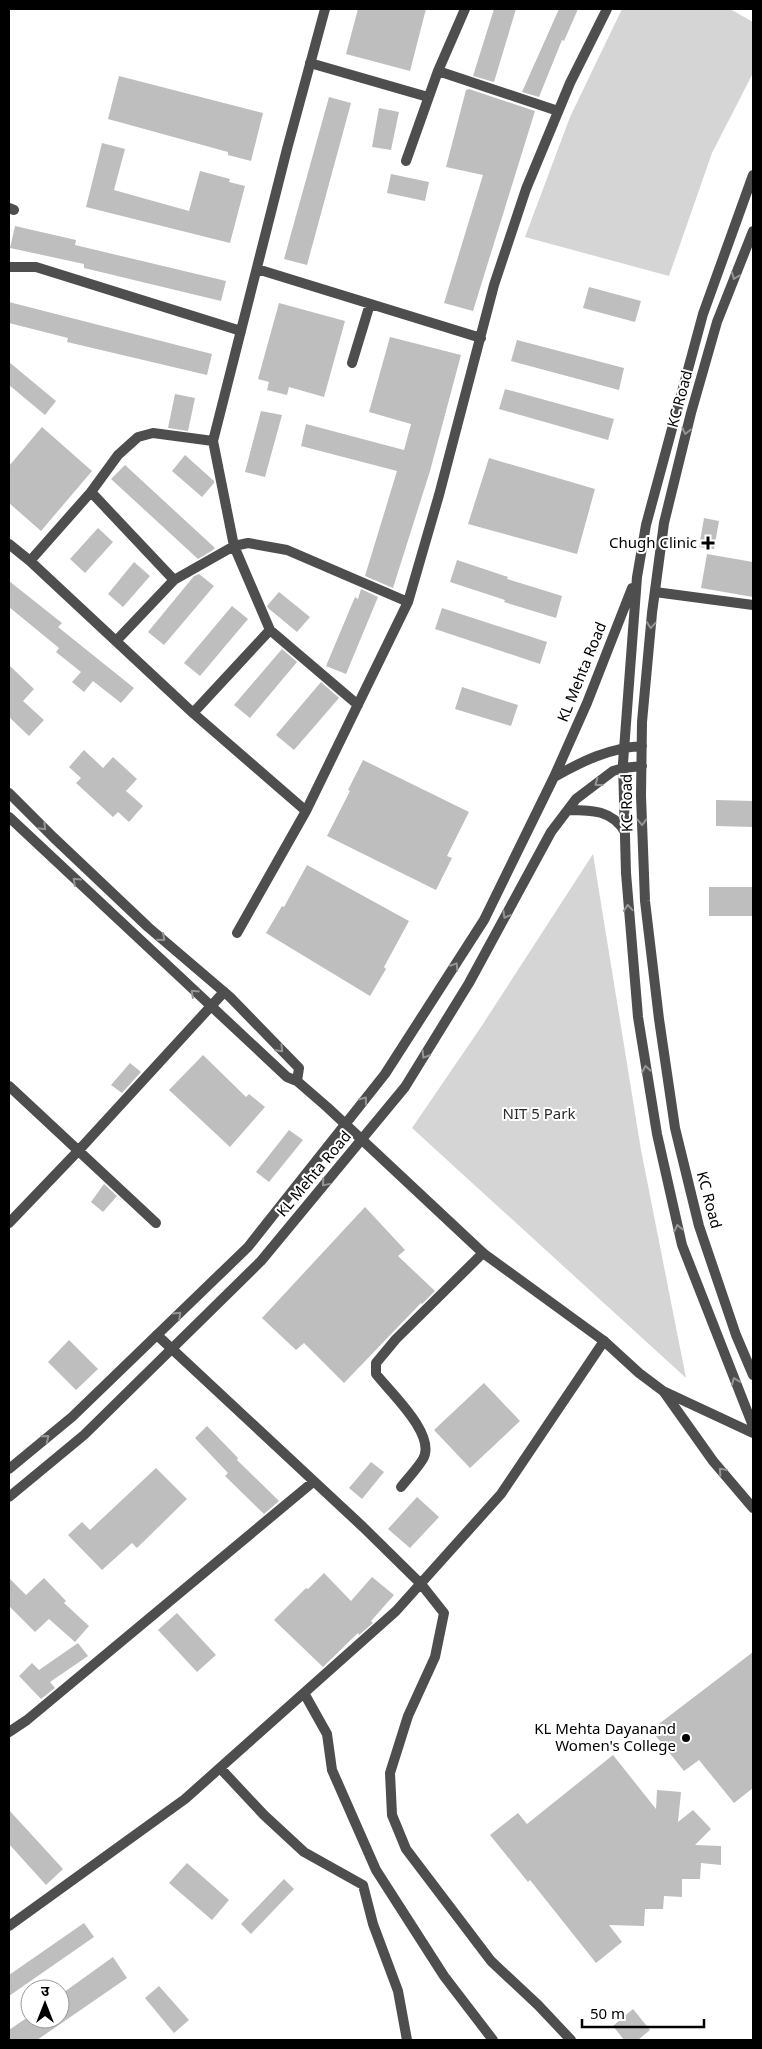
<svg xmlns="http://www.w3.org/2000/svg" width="762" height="2049" viewBox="0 0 762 2049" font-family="'Noto Sans','Noto Sans Devanagari',sans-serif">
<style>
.green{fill:#d5d5d5}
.building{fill:#bebebe}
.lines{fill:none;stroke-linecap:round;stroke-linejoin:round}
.minor{stroke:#4e4e4e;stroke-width:10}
.tertiary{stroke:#4e4e4e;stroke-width:10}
.oneway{stroke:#959595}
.poi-dot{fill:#000;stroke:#fff;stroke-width:2}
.labels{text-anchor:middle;stroke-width:4;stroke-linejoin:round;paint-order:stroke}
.street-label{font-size:15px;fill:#000;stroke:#fff}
.poi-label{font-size:15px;fill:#000;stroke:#fff;text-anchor:end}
.park-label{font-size:15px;fill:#2c2c2c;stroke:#fff}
</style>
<rect width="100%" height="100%" fill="#fff"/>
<!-- green -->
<path class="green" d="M622,9H730L753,22V73L712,153L669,276L525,237L570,117Z
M593,854L641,1150L686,1378L412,1128L481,1027Z"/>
<!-- building -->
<path class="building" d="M358,9H426L410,71L346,54Z
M494,9H516L494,82L473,76Z
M559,9H578L564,41L562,40L539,97L522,92Z
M119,76L263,113L251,161L228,155V152L108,119Z
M469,89L535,111L473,311L444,303L483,175L446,167L466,90Z
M329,97L351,103L307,265L284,259Z
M379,108L399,112L391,150L372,147Z
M102,143L125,149L114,190L189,211L200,171L230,179L229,182L245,186L230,243L86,207Z
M391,174L429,182L425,201L387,193Z
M15,226L76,240L75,245L226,281L221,301L84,268V264L10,248Z
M589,287L641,301L635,322L583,308Z
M9,302L212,354L207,375L67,342L68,338L9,323Z
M279,303L345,321L324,397L289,387L287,395L267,390L269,382L258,379Z
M390,337L461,355L430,471L393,588L365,576L397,471L301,446L306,424L404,450L411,424L369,412Z
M517,340L624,368L619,390L511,361Z
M9,362L56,401L45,415L9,385Z
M505,389L614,419L608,440L499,409Z
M175,394L195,398L188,431L168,428Z
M261,411L282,415L265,477L245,472Z
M42,427L92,471L41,531L9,503V466Z
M185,455L214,481V483L202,497L172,471Z
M489,458L595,489L577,554L468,524Z
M125,465L215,548L213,550L198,559L111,479Z
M704,518L719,521L714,549L699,547Z
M98,528L113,542L85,573L70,559Z
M707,554L753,562V597L701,588Z
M457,560L508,577L507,579L562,596L556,618L504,602L505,600L450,582Z
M134,562L150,576L123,607L108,594Z
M199,574L214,586L164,645L148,632L194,576Z
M9,581L62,623L58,627L134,688L121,703L93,681L84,692L72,682L81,672L56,652L59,648L9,607Z
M361,589L378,597L346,674L326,666L355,597L358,599Z
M279,592L310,617L297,632L268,608L267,606Z
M232,606L248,619L200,676L184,663Z
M442,608L547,642L540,664L435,629Z
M282,649L297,662L250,718L234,705Z
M9,665L34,689L23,701L44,720L29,736L9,717Z
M321,682L339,698L294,750L276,735Z
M462,687L518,705L511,726L455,709Z
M84,750L103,768L113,757L137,779L126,791L143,806L129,822L118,812L113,817L76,783L81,778L69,767Z
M363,760L469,812L447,856L452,858L436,890L327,836L350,791L348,790Z
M716,800L753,801V827L716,826Z
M307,865L409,921L384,967L386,969L370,996L266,933L282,906L284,907Z
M709,887H753V916H709Z
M203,1055L246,1097L249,1094L265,1107L230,1147L169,1090Z
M130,1063L141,1072L122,1093L111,1085Z
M289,1130L303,1140L269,1182L256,1172Z
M104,1184L117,1196L103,1212L91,1202Z
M365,1207L405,1250L398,1256L435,1291L422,1304L421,1303L344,1383L304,1343L296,1350L262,1318Z
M69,1340L98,1369L76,1390L48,1362Z
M484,1383L520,1421L470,1468L434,1430Z
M207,1426L238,1458L237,1460L279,1501L264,1514L225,1476L228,1473L195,1438Z
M371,1462L384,1472L362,1499L349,1488Z
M156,1468L187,1499L137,1548L132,1543L102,1570L68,1535L82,1522L90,1530Z
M417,1497L439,1517L410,1548L388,1529Z
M324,1573L351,1601L372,1577L394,1595L371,1621L373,1623L359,1635L358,1633L323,1667L274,1620L306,1588L308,1589Z
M9,1578L26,1595L44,1578L66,1601L64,1603L89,1626L75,1642L49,1619L35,1632L9,1606Z
M177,1613L216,1655L197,1672L158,1630Z
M78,1643L88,1656L50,1682L55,1688L41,1699L19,1676L32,1663L39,1670Z
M753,1652V1788L734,1803L699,1760L684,1771L651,1730Z
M613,1755L656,1809L657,1790L681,1792L678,1822L693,1810L711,1829L695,1845L721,1846V1865L701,1863L700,1879H682V1897L664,1896L663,1909H645L644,1926L609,1925L622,1942L596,1963L530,1880L528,1882L490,1835L518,1813L527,1824Z
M9,1810L63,1869L46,1885L9,1844Z
M187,1863L229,1900L212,1920L169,1883Z
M284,1879L294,1889L251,1934L241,1924Z
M84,1923L94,1937L9,1996V1975Z
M113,1957L127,1978L37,2040H9V2030L25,2019H60V1995Z
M159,1986L189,2020L174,2033L145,1998Z
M633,2009L650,2030L638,2040H624L613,2026Z"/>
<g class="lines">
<!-- minor -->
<path class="minor" d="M310,63L428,97
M438,71L558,111
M406,161L438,71L465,9
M9,208L14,210
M9,267H36L241,331
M257,269L481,338
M352,363L370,304
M91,492L174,580
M9,544L30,561L193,713L306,811
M30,561L91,492L118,455L138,437L153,433L213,441
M655,592L753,605
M270,630L358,705
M116,641L174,580L234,546L248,543L287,550L408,602
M193,713L270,630L234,546L213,441L287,149L325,9
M237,933L306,811L408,602L439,495L494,285L526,189L570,83L607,9
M9,1086L156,1223
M9,1223L79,1150L224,992
M157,1335L363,1527L421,1584L444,1613L435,1657L408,1716L390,1773L392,1815L406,1849L491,1961L538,2005L571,2040
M401,1487C408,1478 417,1469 423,1459C437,1435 390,1392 376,1374V1363L396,1339L483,1253
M304,1693L327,1734L332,1770L376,1870L444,1976L493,2040
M9,1732L27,1720L313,1482
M220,1768L264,1815L304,1852L363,1885L373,1924L398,1991L407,2040
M9,1926L185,1799L396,1611L501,1494L604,1341"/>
<!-- tertiary -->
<path class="tertiary" d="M753,175L703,314L646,525L637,577L623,763L626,873L638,1017L657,1134L682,1245L753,1426
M753,231L717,322L691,413L664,523L652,613L642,722L641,796L645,901L659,1019L675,1128L699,1226L736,1335L753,1375
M554,777C583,761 609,748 642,746
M9,793L53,837L148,927L230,997L299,1068L297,1081
M568,810C592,810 612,810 625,832
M9,817L287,1077L297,1081L327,1107L483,1253L604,1341L639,1373L663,1391L753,1433
M664,1392L713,1461L753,1508
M9,1469L72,1417L248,1247L385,1074L484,920L554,777L587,703L632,588
M9,1497L84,1435L261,1261L405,1087L469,983L551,832L576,799L613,771L623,768L642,766"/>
</g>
<!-- one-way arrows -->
<defs><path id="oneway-chevron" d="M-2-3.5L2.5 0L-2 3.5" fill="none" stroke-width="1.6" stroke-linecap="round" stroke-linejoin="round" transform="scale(1.25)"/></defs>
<g class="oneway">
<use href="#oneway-chevron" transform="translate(735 276) rotate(112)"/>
<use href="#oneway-chevron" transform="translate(686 431) rotate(103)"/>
<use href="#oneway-chevron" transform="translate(651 625) rotate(95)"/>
<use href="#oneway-chevron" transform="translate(598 783) rotate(143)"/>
<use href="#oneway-chevron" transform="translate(642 822) rotate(88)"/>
<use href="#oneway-chevron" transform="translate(43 827) rotate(45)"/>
<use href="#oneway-chevron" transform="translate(76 881) rotate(-137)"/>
<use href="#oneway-chevron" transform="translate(628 908) rotate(-95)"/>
<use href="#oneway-chevron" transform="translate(506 915) rotate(119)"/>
<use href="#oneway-chevron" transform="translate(162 938) rotate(41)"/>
<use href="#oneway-chevron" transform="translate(455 966) rotate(-57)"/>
<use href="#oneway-chevron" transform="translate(194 993) rotate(-137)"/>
<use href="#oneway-chevron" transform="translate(280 1049) rotate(46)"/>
<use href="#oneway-chevron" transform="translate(425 1055) rotate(122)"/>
<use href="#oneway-chevron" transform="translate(646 1069) rotate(-99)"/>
<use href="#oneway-chevron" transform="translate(364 1100) rotate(-52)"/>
<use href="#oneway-chevron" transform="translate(325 1183) rotate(130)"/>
<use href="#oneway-chevron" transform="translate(678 1228) rotate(-103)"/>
<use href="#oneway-chevron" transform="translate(178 1315) rotate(-44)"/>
<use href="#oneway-chevron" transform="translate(735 1381) rotate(-112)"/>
<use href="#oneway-chevron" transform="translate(46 1438) rotate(-39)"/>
<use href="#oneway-chevron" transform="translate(722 1471) rotate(-131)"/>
</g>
<!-- markers -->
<g class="poi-dot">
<path d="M705.5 535.5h5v5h5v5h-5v5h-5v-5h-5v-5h5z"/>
<circle cx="686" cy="1738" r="5"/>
</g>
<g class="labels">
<!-- street labels -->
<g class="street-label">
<text transform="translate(680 399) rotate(-75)" y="5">KC Road</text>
<text transform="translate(582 672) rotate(-68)" y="5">KL Mehta Road</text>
<text transform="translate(627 803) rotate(-91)" y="5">KC Road</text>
<text transform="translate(314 1174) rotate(-50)" y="5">KL Mehta Road</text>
<text transform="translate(709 1200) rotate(75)" y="5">KC Road</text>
</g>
<!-- poi labels -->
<g class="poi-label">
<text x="697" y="548">Chugh Clinic</text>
<text x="676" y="1734">KL Mehta Dayanand<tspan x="676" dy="17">Women's College</tspan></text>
</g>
<!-- park labels -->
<g class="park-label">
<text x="539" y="1119">NIT 5 Park</text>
</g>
</g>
<!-- border -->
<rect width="762" height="2049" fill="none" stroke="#000000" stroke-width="20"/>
<!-- north arrow -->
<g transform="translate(45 2004)"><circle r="24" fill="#ffffff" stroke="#999999"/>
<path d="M0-4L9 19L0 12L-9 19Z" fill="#000000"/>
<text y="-8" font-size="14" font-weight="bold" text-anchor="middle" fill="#000000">उ</text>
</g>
<!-- scale -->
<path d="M582 2019v8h122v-8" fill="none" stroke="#000000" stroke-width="2.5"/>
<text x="590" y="2019" font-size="15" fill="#000000" stroke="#ffffff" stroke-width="4" paint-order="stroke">50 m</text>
</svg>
